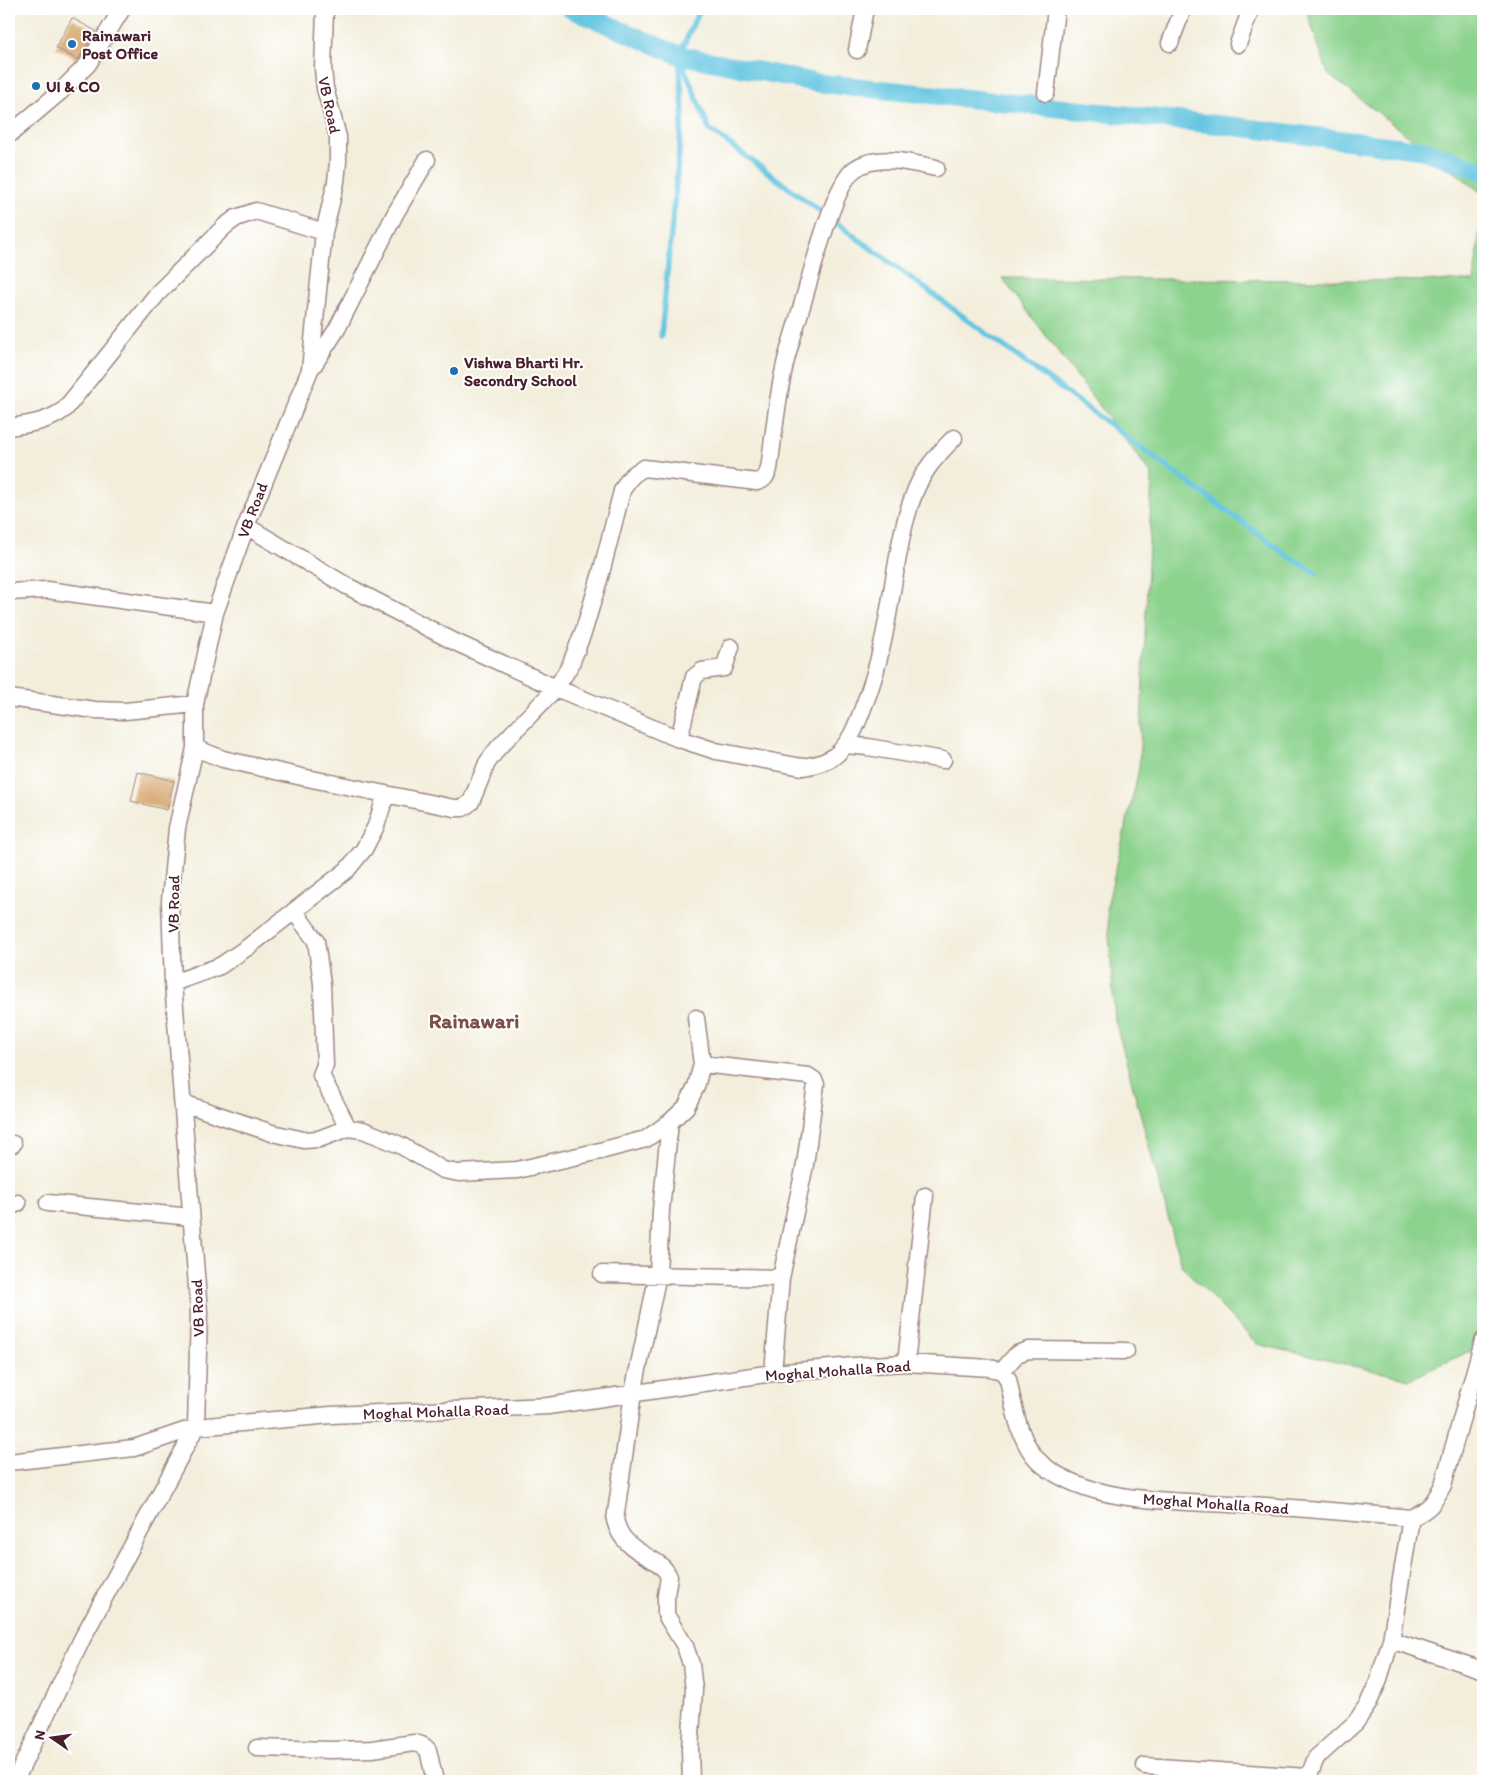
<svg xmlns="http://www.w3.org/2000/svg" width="1492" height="1790" viewBox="0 0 1492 1790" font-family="Itim,sans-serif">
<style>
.green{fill:#8cd38e;stroke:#6b795c}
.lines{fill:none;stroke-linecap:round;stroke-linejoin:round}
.stream{stroke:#62c5e0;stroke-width:5.5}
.canal{stroke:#62c5e0;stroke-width:19}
.building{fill:#daaf7c}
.street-casing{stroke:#9e8683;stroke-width:19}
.street{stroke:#fff;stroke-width:16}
.poi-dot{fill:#1f6fb2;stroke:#fff;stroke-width:2}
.labels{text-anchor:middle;stroke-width:4;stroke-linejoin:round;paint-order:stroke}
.poi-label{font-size:16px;font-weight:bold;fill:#4a1f2b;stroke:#fff;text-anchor:start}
.street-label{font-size:16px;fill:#4a1f2b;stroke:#fff}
.district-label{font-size:21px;font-weight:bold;fill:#7c5147;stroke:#fff}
</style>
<rect width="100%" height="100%" fill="#fff"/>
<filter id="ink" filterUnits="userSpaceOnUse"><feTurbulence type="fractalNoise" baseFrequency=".02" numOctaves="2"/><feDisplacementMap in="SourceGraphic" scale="10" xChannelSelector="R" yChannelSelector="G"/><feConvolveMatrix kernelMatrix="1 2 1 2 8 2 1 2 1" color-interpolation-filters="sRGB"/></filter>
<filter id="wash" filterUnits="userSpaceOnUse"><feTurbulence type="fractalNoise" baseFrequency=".0096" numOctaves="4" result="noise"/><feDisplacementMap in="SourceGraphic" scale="20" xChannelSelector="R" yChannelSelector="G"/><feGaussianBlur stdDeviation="1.12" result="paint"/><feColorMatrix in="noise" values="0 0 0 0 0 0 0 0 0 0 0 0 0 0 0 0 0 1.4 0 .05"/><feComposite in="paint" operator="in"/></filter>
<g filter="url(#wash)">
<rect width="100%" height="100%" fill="#f3eedb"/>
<!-- green -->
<path class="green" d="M1306,9H1483V194L1328,74Z
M1483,196V1345L1410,1379L1257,1344L1181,1265L1115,1020L1107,907L1139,769L1152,475L1002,278L1474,281Z"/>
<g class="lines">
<!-- stream -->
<path class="stream" d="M679,55L709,129L1284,553L1316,573
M661,336L683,111L679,55L700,9"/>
<!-- canal -->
<path class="canal" d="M571,9L679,55L818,83L1231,126L1423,150L1483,171"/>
</g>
<g id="blocks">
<!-- building -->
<path class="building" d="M72,18L96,31L78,60L56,48Z
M138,772L174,781L167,810L131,801Z"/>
</g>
</g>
<g filter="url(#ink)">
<use href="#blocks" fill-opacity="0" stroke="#9e8683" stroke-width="1"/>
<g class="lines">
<!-- street casing -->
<g class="street-casing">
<path id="street" d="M1170,43L1183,9
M1238,44L1251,9
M857,50L865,9
M1046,93L1056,9
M9,135L60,92L88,64L122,9
M313,366L337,329L395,214L427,160
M9,427C30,424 48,422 65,409L158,293L225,226L236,218L256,211L324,232
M246,526L347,586L455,642L556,688L679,739L716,751L802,767C815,765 827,763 837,754C850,743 857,724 863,708C880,666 887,623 894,579C899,551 903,523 913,497C921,473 936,456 954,438
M9,592L47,590L215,613
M9,698L95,710L125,711L195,704
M679,739L694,677L702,671L724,668L731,647
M845,745L868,747L943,760
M195,748L223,759L302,777L454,808H463L471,802L487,763L498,748L556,688L570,666L584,630L601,573L622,491C628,479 632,474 644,468L757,482C765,480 766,476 769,469C774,434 777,398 785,364C790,343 797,323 803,302C811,275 834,183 855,169C877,153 912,163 936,168
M294,911L316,941L322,984L325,1065L321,1075L348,1128
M173,983L220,966L248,947L347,870L364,849L376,826L386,794
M702,1064L808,1076L814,1080L816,1084L805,1165L781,1278L773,1373
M183,1103L272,1133L304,1140L319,1139L348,1128L363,1130L400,1145L443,1170L459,1173L517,1170L600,1151L646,1139L670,1122
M9,1144H13
M48,1203L191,1217
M9,1207L18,1203
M602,1274L781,1278
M906,1363L925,1196
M1002,1371L1017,1354L1028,1350L1126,1351
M9,1462L134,1448L196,1427L331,1415L548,1406L773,1373L854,1366L906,1363L990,1368L1002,1371L1008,1379C1014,1407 1019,1446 1043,1465C1096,1507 1184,1500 1248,1505C1303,1508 1357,1513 1411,1518
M1411,1518C1431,1508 1433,1504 1443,1485L1483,1341
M1391,1640L1483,1670
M257,1748L330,1750L372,1749L414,1743C420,1744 424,1745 428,1750L435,1781
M1145,1766L1307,1777
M15,1781L82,1639L196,1427L199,1312L173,983L170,901L177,828L195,748V704L215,613L246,526L310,370L324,232L336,182L338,162V137L325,88L323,69L325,9
M691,1781L690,1749L694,1690L691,1664L685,1646L666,1615V1595L669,1577C661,1554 624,1557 615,1520L633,1393L658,1274L661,1210L670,1122L686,1107L696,1087L702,1064L696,1018
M1307,1781L1316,1758L1356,1722L1368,1704L1378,1682L1391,1640L1411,1518"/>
</g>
<!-- street -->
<use href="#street" class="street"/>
</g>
</g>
<!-- markers -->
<g class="poi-dot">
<circle cx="72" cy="44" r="5"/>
<circle cx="36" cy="86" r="5"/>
<circle cx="454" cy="371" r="5"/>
</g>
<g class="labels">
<!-- poi labels -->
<g class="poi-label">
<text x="82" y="41">Rainawari<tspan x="82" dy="18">Post Office</tspan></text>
<text x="46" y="92">UI &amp; CO</text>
<text x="464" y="368">Vishwa Bharti Hr.<tspan x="464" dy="18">Secondry School</tspan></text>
</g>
<!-- street labels -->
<g class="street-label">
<text transform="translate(330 105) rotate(78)" y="6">VB Road</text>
<text transform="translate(252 510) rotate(-69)" y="6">VB Road</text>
<text transform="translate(173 904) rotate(-89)" y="6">VB Road</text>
<text transform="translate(197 1308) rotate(-92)" y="6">VB Road</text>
<text transform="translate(838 1370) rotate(-4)" y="6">Moghal Mohalla Road</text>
<text transform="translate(436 1411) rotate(-2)" y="6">Moghal Mohalla Road</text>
<text transform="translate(1216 1503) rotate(4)" y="6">Moghal Mohalla Road</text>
</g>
<!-- district labels -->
<g class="district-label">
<text x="474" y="1028">Rainawari</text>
</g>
</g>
<!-- margin -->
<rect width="1492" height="1790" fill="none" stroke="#fff" stroke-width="30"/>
<!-- north arrow -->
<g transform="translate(52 1738) rotate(283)" stroke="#ffffff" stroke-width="4" paint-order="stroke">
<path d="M0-4L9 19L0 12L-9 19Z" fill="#4a1f2b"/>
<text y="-8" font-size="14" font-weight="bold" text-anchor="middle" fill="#4a1f2b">N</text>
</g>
</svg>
